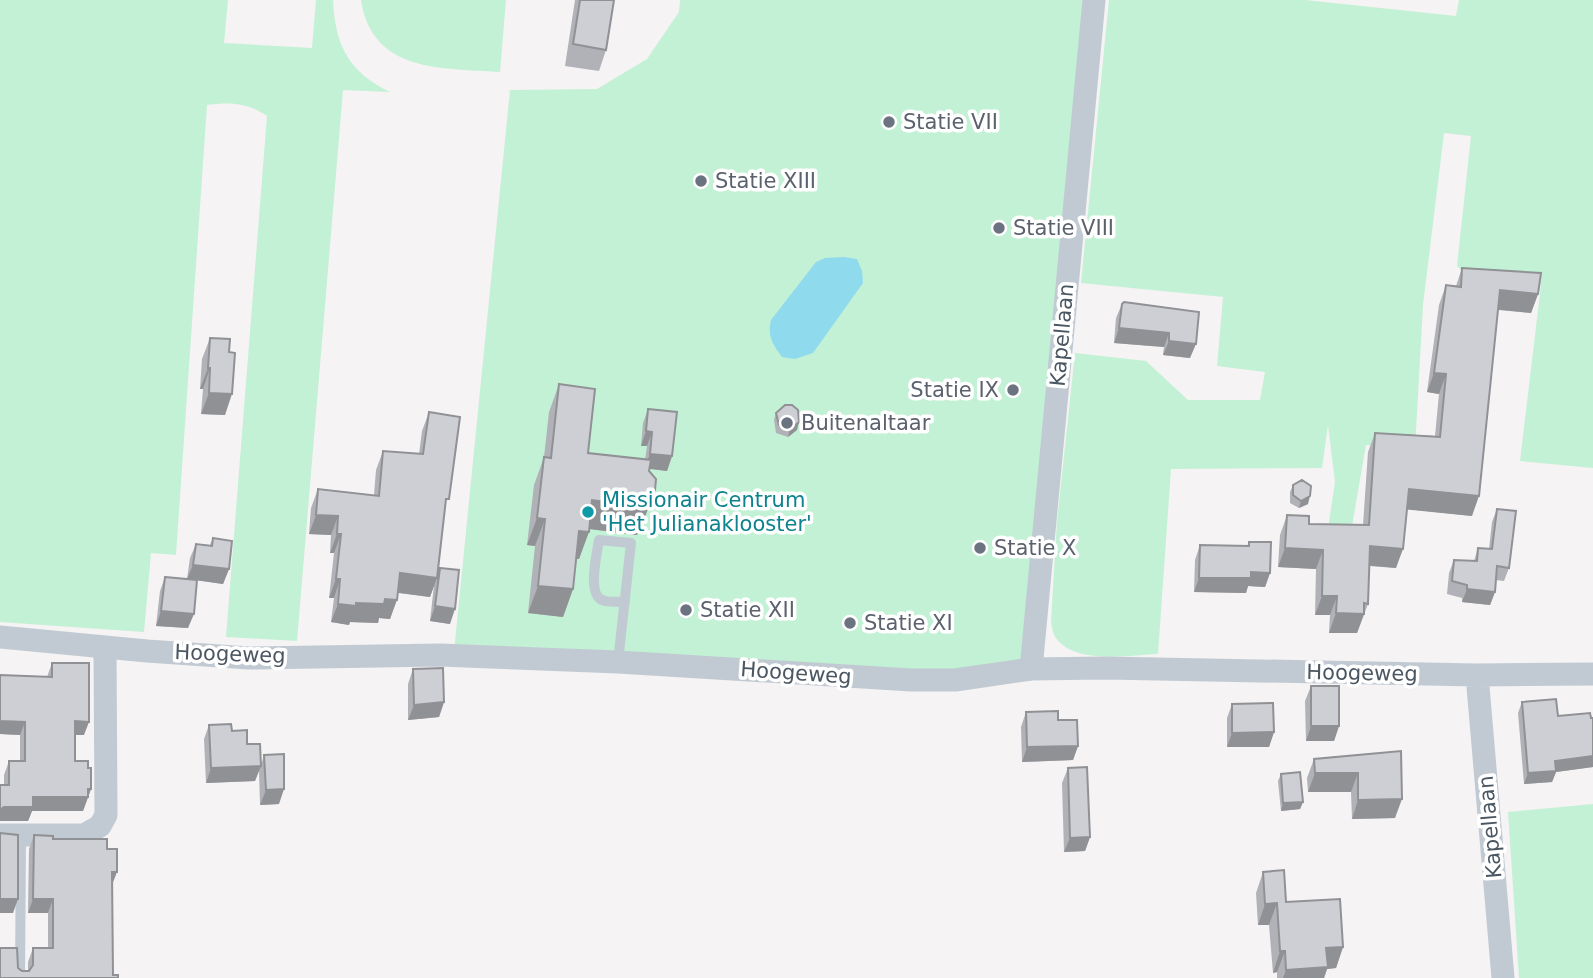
<svg xmlns="http://www.w3.org/2000/svg" width="1593" height="978" viewBox="0 0 1593 978" font-family="'DejaVu Sans',sans-serif">
<style>
.green{fill:#c3f1d5}
.water{fill:#90daee}
.lines{fill:none;stroke-linecap:round;stroke-linejoin:round}
.service{stroke:#c1cad2;stroke-width:10}
.minor{stroke:#c1cad2;stroke-width:23}
.wall{fill:#b0b2b7}
.shaded-wall{fill:#909195}
.building{fill:#cdcfd5;stroke:#909195;stroke-width:2}
.worship-dot{fill:#6b7280;stroke:#fff;stroke-width:2.5}
.culture-dot{fill:#0f9aa8;stroke:#fff;stroke-width:2.5}
.labels{text-anchor:middle;stroke-width:7;stroke-linejoin:round;paint-order:stroke}
.worship-label{font-size:21px;fill:#5b616d;stroke:#fff;text-anchor:start}
.street-label{font-size:21px;fill:#4a5661;stroke:#fff}
.culture-label{font-size:21px;fill:#0d838f;stroke:#fff;text-anchor:start}
</style>
<rect width="100%" height="100%" fill="#f5f3f3"/>
<!-- green -->
<path class="green" d="M0,0H228L224,43L312,48L316,0H333C335,46 349,72 390,92L343,90L297,641L226,637L267,116C248,103 230,102 207,105L176,555L151,553L144,632L0,622Z
M361,0H506L500,72C442,68 372,73 361,0Z
M680,0H1092L1020,664L914,673L454,652L510,90L597,89L647,59L679,12Z
M1109,0H1305L1456,16L1459,0H1593V468L1520,461L1541,285L1465,274L1457,266L1471,136L1444,133L1423,305L1415,449L1366,445L1352,526L1327,535L1335,482L1328,425L1322,468L1171,469L1158,654C1130,655 1075,665 1056,638C1053,634 1052,628 1051,622L1057,521L1075,353L1146,361L1188,400H1260L1265,372L1217,366L1223,297L1081,283Z
M1593,804V978H1519L1508,812Z"/>
<!-- water -->
<path class="water" d="M844,257L857,259L862,271L863,283L813,353L795,359L782,357C773,345 767,336 771,320L816,262L825,258Z"/>
<g class="lines">
<!-- service -->
<path class="service" d="M618,662L631,543L599,540C597,553 587,594 602,600C608,603 618,601 625,602
M20,978L21,835"/>
<!-- minor -->
<path class="minor" d="M0,637L147,651L249,658L440,655L618,662L911,680H955L1031,669L1106,668L1477,675L1593,674
M1031,669L1094,0
M1477,675L1503,978
M0,835H84L100,826L106,815L105,647"/>
</g>
<!-- wall -->
<path class="wall" d="M575,0H614L606,50L599,71L565,66Z
M1462,268L1538,294L1531,313L1498,310L1472,516L1407,509L1396,568L1369,566L1368,604L1357,633H1329L1330,615H1315L1316,569L1278,567L1280,535L1287,515L1309,524L1363,525L1368,452L1375,433L1435,436L1439,394L1427,392L1439,305L1446,285L1456,286Z
M1122,304L1199,312L1190,358L1163,355L1164,347L1114,343L1116,318Z
M210,338L229,352L225,415L201,414L203,389H200L202,359Z
M559,384L588,453L645,460L647,446H641L643,423L648,409L672,456L667,471L650,469L645,517L642,519L637,535L589,529L579,559H576L573,589L563,617L528,613L535,546L527,545L534,485L544,457L549,412Z
M429,412L445,510L437,575L440,568L450,624L430,621L434,585L430,597L398,593L390,619L379,618L378,623L350,622L349,625L331,622L334,598H329L334,553H330L331,535L309,534L311,508L318,489L374,495L376,470L383,451L419,454L422,431Z
M776,413L797,430L788,437L776,433L774,420Z
M1293,485L1308,504L1299,508L1290,503V492Z
M1497,509L1509,568L1504,581L1496,580L1495,592L1490,605L1462,602V598L1447,594L1449,573L1454,560L1474,561L1478,548L1489,549L1492,522Z
M213,538L229,569L223,584L197,580L188,628L156,626L160,591L165,577L187,579L190,558L196,544L210,545Z
M1249,542L1270,573L1265,587L1248,586L1246,593L1194,592L1195,560L1200,545L1247,546Z
M52,663L84,735H75V761L88,768L91,789L83,811H32L28,821H0V785H4V775L9,761H20V735L0,734L47,677Z
M413,669L444,702L439,717L408,720V684Z
M1311,686L1339,726L1334,741H1306L1305,701Z
M1522,702L1558,716L1593,718V767L1556,772L1552,782L1524,784L1518,713Z
M1232,704L1274,732L1269,747H1227V718Z
M1026,712L1058,720L1078,746L1073,760L1022,762L1021,727Z
M209,725L232,731L247,744L261,766L264,755L279,804L260,805L259,770L255,781L206,783L204,739Z
M1401,751L1395,818L1352,819L1351,792H1308L1307,778L1314,759Z
M1068,768L1090,837L1085,851L1064,852L1062,783Z
M1281,774L1303,802L1300,809L1281,811L1278,781Z
M34,835L107,849L112,885L113,975L0,978L18,968L22,971H28V962L33,948H48V913H28L29,849Z
M1263,872L1286,902L1343,947L1336,968L1327,969L1324,978H1277V972L1273,973L1269,925H1258L1256,893Z"/>
<!-- shaded-wall -->
<path class="shaded-wall" d="M1500,290L1538,294L1531,313L1493,309Z
M1119,328L1169,333L1164,347L1114,343Z
M1169,341L1196,344L1190,358L1163,355Z
M208,368H210L203,389H200Z
M1434,373L1446,374L1439,394L1427,392Z
M209,393L232,394L225,415L201,414Z
M799,422L797,430L788,437L790,429Z
M646,431L652,432L647,446H641Z
M650,454L672,456L667,471L644,468Z
M1409,489L1479,496L1472,516L1402,509Z
M655,490L645,517L642,519L637,535L582,528L592,500L647,496Z
M1310,496L1308,504L1299,508L1301,501Z
M316,515L338,516L331,535L309,534Z
M537,518L545,519L535,546L527,545Z
M579,531L589,532L579,559L569,558Z
M337,534H341L334,553H330Z
M1370,546L1403,549L1396,568L1363,565Z
M1285,548L1323,550L1316,569L1278,567Z
M193,565L229,569L223,584L187,579Z
M1251,572L1270,573L1265,587L1248,586L1246,593L1194,592L1199,578Z
M400,573L437,578L430,597L393,592Z
M336,579H340L334,598H329Z
M538,586L573,589L563,617L528,613Z
M1467,589L1495,592L1490,605L1462,602Z
M1322,596H1337L1330,615H1315Z
M385,599L397,600L390,619L379,618L378,623L350,622L349,625L331,622L338,604L356,603Z
M435,606L455,609L450,624L430,621Z
M161,611L194,614L188,628L156,626Z
M1336,613L1364,614L1357,633H1329Z
M444,702L439,717L408,720L414,705Z
M0,721L25,722L20,735L0,734Z
M75,721L89,722L84,735H70Z
M1311,726H1339L1334,741H1306Z
M1274,732L1269,747H1227L1232,733Z
M1078,746L1073,760L1022,762L1027,747Z
M1593,756V767L1556,772L1552,782L1524,784L1528,773L1555,761Z
M261,766L255,781L206,783L211,768Z
M1315,773H1358L1351,792H1308Z
M88,789H91L83,811H32L28,821H0V810L4,807L33,797Z
M284,789L279,804L260,805L266,790Z
M1402,799L1395,818L1352,819L1358,800Z
M1303,802L1300,809L1281,811L1283,803Z
M1090,837L1085,851L1064,852L1070,838Z
M112,872H117L112,885Z
M0,899H18L13,913H0Z
M33,899H53L48,913H28Z
M1277,903L1269,925H1258L1265,904Z
M1343,947L1336,968L1327,969L1324,978H1283L1286,970L1326,948Z
M1280,951H1285L1277,972L1273,973Z"/>
<!-- building -->
<path class="building" d="M580,0H614L606,50L573,44Z
M1462,268L1541,273L1538,294L1500,290L1479,496L1409,489L1403,549L1370,546L1368,604L1364,603V614L1336,613L1337,596H1322L1323,550L1285,548L1287,515L1309,516V524L1369,525L1375,433L1440,437L1446,374L1434,373L1446,285L1461,287Z
M1124,302L1199,312L1196,344L1169,341V333L1119,328L1122,304Z
M210,338L230,339L229,352L235,353L232,394L209,393L210,368H208Z
M559,384L595,389L588,453L651,460L649,471L656,479L655,490L647,496V507L592,500L589,532L579,531L573,589L538,586L545,519L537,518L544,457L551,458Z
M785,405H792L798,410L799,422L790,429L779,425L776,413Z
M648,409L677,412L672,456L650,454L652,432L646,431Z
M429,412L460,417L449,499H446L437,578L400,573L397,600L385,599L384,604L356,603V606L338,604L340,579H336L341,534H337L338,516L316,515L318,489L379,496L383,451L423,454Z
M1302,480L1311,486L1310,496L1301,501L1293,495V485Z
M1497,509L1516,511L1509,568L1497,566L1495,592L1467,589V585L1452,581L1454,560L1477,561L1478,548L1492,549Z
M213,538L232,541L229,569L193,565L196,544L212,546Z
M1249,542H1271L1270,573L1251,572V578H1199L1200,545L1249,546Z
M440,568L459,570L455,609L435,606Z
M165,577L197,580L194,614L161,611Z
M52,663H89V722L75,721V761H88V768H91V789H88V797H33V807H4L0,810V785H9V761H25V722L0,721V675L52,677Z
M443,668L444,702L414,705L413,669Z
M1311,686H1339V726H1311Z
M1556,699L1558,716L1590,713L1591,718H1593V756L1555,761L1556,771L1528,773L1522,702Z
M1273,703L1274,732L1232,733V704Z
M1058,711V720H1077L1078,746L1027,747L1026,712Z
M231,724L232,731L247,730V744H260L261,766L211,768L209,725Z
M1401,751L1402,799L1358,800V773H1315L1314,759Z
M284,754V789L266,790L264,755Z
M1087,767L1090,837L1070,838L1068,768Z
M1300,772L1303,802L1283,803L1281,774Z
M0,833L18,835V899H0Z
M34,835L53,836V839H107V849H117V872H112L113,975H118V978H0V948H17L18,968L22,971H29L33,965V948H53V899H33Z
M1284,870L1286,902L1340,899L1343,947L1326,948L1328,967L1286,970L1285,951H1280L1277,903L1265,904L1263,872Z"/>
<!-- markers -->
<g class="worship-dot">
<circle cx="889" cy="122" r="7"/>
<circle cx="701" cy="181" r="7"/>
<circle cx="999" cy="228" r="7"/>
<circle cx="1013" cy="390" r="7"/>
<circle cx="787" cy="423" r="7"/>
<circle cx="980" cy="548" r="7"/>
<circle cx="686" cy="610" r="7"/>
<circle cx="850" cy="623" r="7"/>
</g>
<circle class="culture-dot" cx="588" cy="512" r="7"/>
<g class="labels">
<!-- worship labels -->
<g class="worship-label">
<text x="903" y="129">Statie VII</text>
<text x="715" y="188">Statie XIII</text>
<text x="1013" y="235">Statie VIII</text>
<text x="999" y="397" text-anchor="end">Statie IX</text>
<text x="801" y="430">Buitenaltaar</text>
<text x="994" y="555">Statie X</text>
<text x="700" y="617">Statie XII</text>
<text x="864" y="630">Statie XI</text>
</g>
<!-- street labels -->
<g class="street-label">
<text transform="translate(1062 335) rotate(-85)" y="7">Kapellaan</text>
<text transform="translate(230 654) rotate(2)" y="7">Hoogeweg</text>
<text transform="translate(796 673) rotate(4)" y="7">Hoogeweg</text>
<text transform="translate(1362 673) rotate(1)" y="7">Hoogeweg</text>
<text transform="translate(1490 827) rotate(-95)" y="7">Kapellaan</text>
</g>
<!-- culture labels -->
<g class="culture-label">
<text x="602" y="507">Missionair Centrum<tspan x="602" dy="24">'Het Julianaklooster'</tspan></text>
</g>
</g>
</svg>
